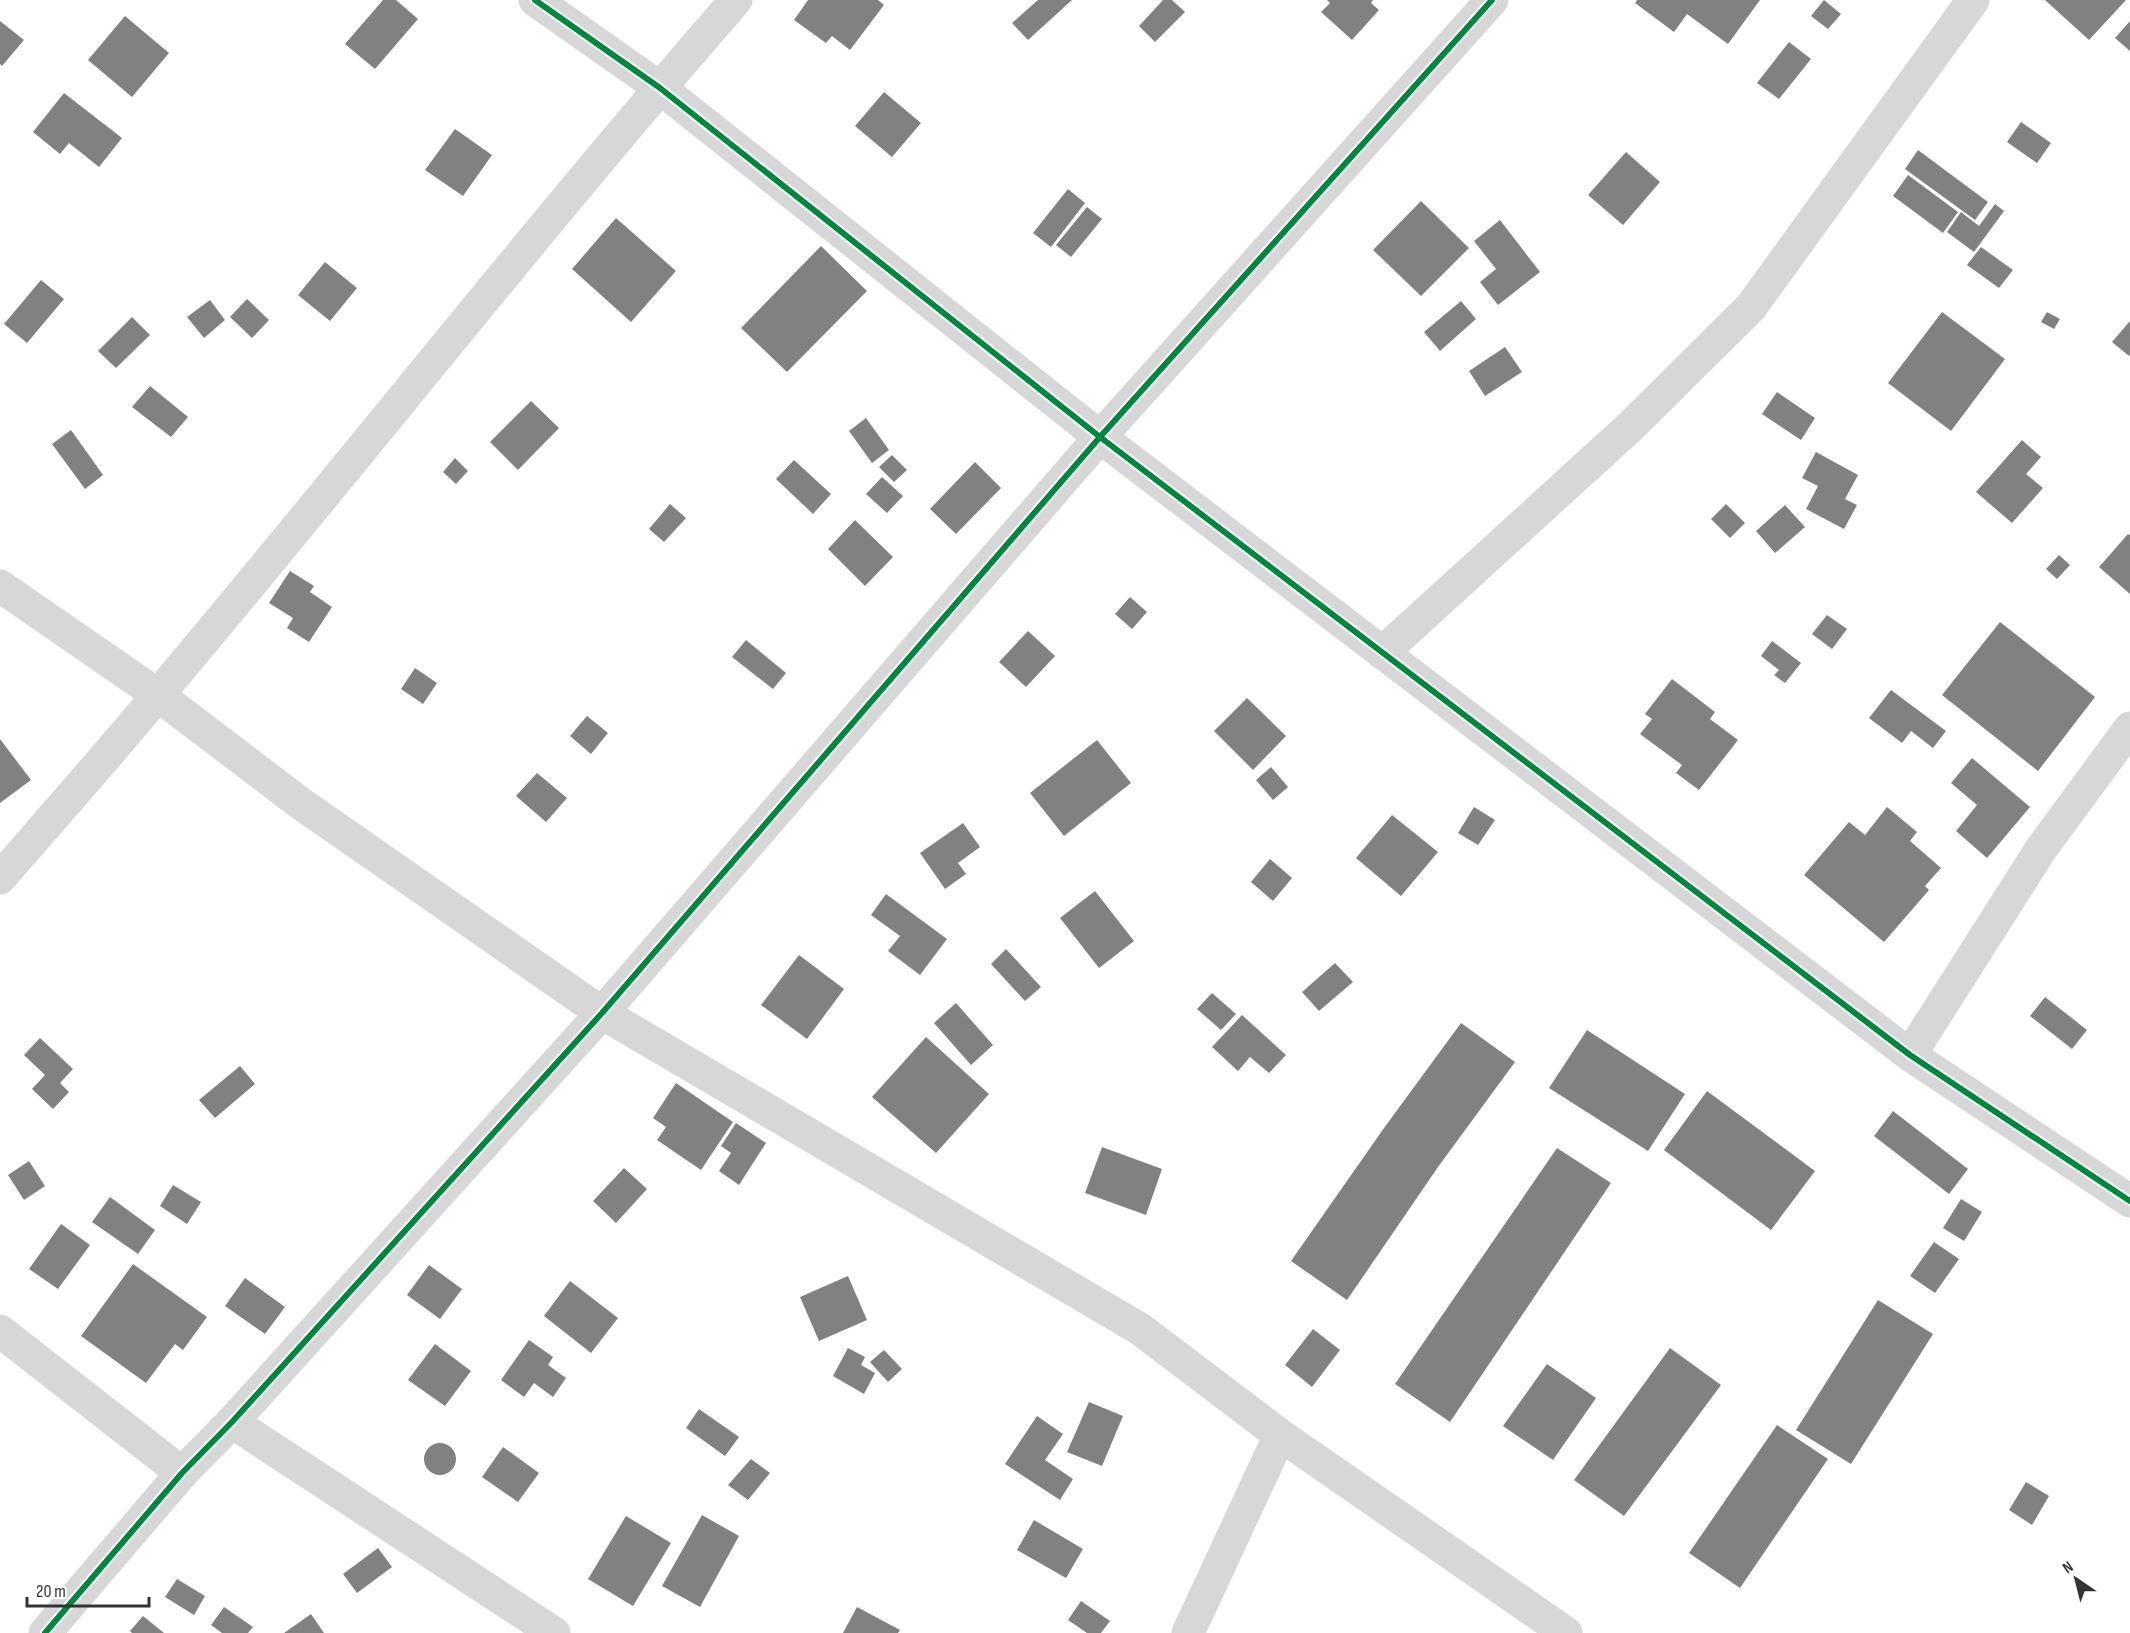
<svg xmlns="http://www.w3.org/2000/svg" width="2130" height="1633" viewBox="0 0 2130 1633" font-family="'Sofia Sans Condensed',sans-serif">
<style>
.building{fill:#818181}
.lines{fill:none;stroke-linecap:round;stroke-linejoin:round}
.street{stroke:#d7d7d7;stroke-width:33}
.cycleway-casing{stroke:#fff;stroke-width:10}
.cycleway{stroke:#00873e;stroke-width:6}
</style>
<rect width="100%" height="100%" fill="#fff"/>
<!-- building -->
<path class="building" d="M383,0H396L418,19L375,69L345,44Z
M808,0H878L884,5L850,50L832,36L826,43L794,20Z
M1038,0H1072L1028,40L1012,23Z
M1163,0H1172L1185,12L1155,42L1139,26Z
M1327,0H1373L1371,3L1379,10L1352,40L1321,12L1330,3Z
M1637,0H1760L1728,44L1687,14L1674,32L1635,3Z
M1824,0L1841,14L1828,29L1811,16Z
M2045,0H2126L2089,40Z
M125,16L169,53L132,97L88,60Z
M0,21L24,40L2,66L0,64Z
M2130,21V51L2115,38Z
M1789,42L1811,59L1779,99L1757,83Z
M884,92L921,123L892,157L855,126Z
M64,93L122,138L99,167L69,143L60,154L33,132Z
M2021,122L2051,143L2037,163L2007,142Z
M455,129L492,155L463,196L425,170Z
M1918,150L1988,202L1975,220L1905,169Z
M1626,152L1660,182L1623,225L1588,195Z
M1908,175L1958,212L1943,233L1893,196Z
M1068,189L1085,203L1051,247L1033,233Z
M1421,201L1469,248L1421,296L1373,250Z
M1995,204L2004,211L1974,252L1947,232L1961,212L1979,226Z
M1087,207L1102,219L1071,257L1056,245Z
M616,218L676,271L631,322L572,269Z
M1500,220L1540,272L1498,305L1480,282L1496,269L1474,241Z
M821,246L867,291L787,372L741,328Z
M1981,247L2013,270L1999,288L1967,265Z
M325,262L357,288L330,321L298,295Z
M41,280L64,299L27,343L4,324Z
M247,299L269,320L252,338L230,317Z
M210,300L225,320L204,338L187,317Z
M1461,301L1476,319L1440,351L1424,332Z
M1942,312L2005,359L1951,431L1888,383Z
M2047,312L2060,319L2054,329L2041,322Z
M132,317L150,335L116,368L98,351Z
M2130,321V354L2129,356L2112,342Z
M1505,347L1522,372L1485,396L1469,371Z
M150,386L188,417L171,437L132,407Z
M1777,392L1815,418L1801,440L1762,414Z
M531,401L559,428L518,470L490,442Z
M866,418L889,450L872,463L849,431Z
M71,430L103,475L85,489L52,444Z
M2022,440L2041,457L2026,474L2043,488L2012,523L1976,492Z
M1816,452L1858,475L1845,499L1857,505L1844,529L1806,509L1818,486L1802,478Z
M892,455L907,470L894,482L879,467Z
M455,458L468,471L456,484L443,472Z
M794,460L831,494L813,514L776,479Z
M975,462L1001,488L956,534L930,509Z
M882,477L903,496L887,513L866,494Z
M670,504L686,518L664,542L649,529Z
M1726,504L1745,523L1730,538L1711,519Z
M1785,505L1805,527L1775,553L1756,531Z
M855,520L893,557L865,586L828,549Z
M2128,534L2130,535V594L2099,567Z
M2059,555L2070,565L2057,579L2046,569Z
M290,571L314,586L310,592L332,607L309,642L287,628L293,618L269,603Z
M1130,597L1147,612L1132,629L1115,614Z
M1827,615L1847,629L1832,649L1812,634Z
M2000,622L2095,697L2038,771L1942,695Z
M1028,631L1055,656L1026,687L999,662Z
M746,640L786,673L773,689L732,657Z
M1772,641L1801,663L1785,683L1774,675L1779,670L1761,656Z
M415,668L437,683L423,704L401,689Z
M1672,679L1715,712L1710,719L1738,740L1699,790L1676,773L1682,765L1640,734L1652,719L1645,714Z
M1891,690L1946,731L1933,748L1911,731L1902,743L1869,718Z
M1247,698L1286,736L1253,770L1214,731Z
M587,716L608,733L591,754L570,736Z
M0,739L31,780L0,803Z
M1097,740L1131,783L1064,836L1030,793Z
M1972,758L2030,807L1987,858L1956,831L1977,805L1951,783Z
M1271,767L1288,787L1273,800L1256,780Z
M537,773L567,798L546,822L516,796Z
M1474,807L1495,820L1478,845L1458,833Z
M1887,807L1917,832L1910,841L1941,868L1925,886L1929,890L1884,942L1804,875L1849,822L1865,835Z
M1392,815L1438,852L1401,896L1356,858Z
M963,823L980,847L958,863L966,874L945,889L920,853Z
M1270,859L1292,878L1273,901L1251,882Z
M1095,891L1134,941L1099,968L1060,918Z
M886,894L947,939L920,975L888,951L900,936L871,915Z
M1006,949L1041,987L1025,1001L991,964Z
M799,955L844,989L807,1039L761,1005Z
M1335,963L1353,982L1319,1011L1302,992Z
M1212,993L1236,1014L1221,1030L1197,1009Z
M2045,997L2087,1030L2072,1049L2030,1016Z
M956,1003L993,1045L971,1065L934,1023Z
M1242,1015L1286,1055L1269,1073L1250,1057L1238,1071L1212,1047Z
M1461,1023L1515,1062L1438,1167L1347,1300L1291,1261L1384,1128Z
M1587,1030L1685,1094L1648,1151L1549,1088Z
M926,1037L989,1094L936,1153L872,1097Z
M40,1038L73,1069L60,1083L69,1092L53,1109L32,1089L45,1075L24,1055Z
M240,1066L255,1084L215,1118L199,1100Z
M676,1083L733,1122L701,1170L657,1140L666,1127L653,1118Z
M1707,1091L1815,1171L1771,1230L1664,1150Z
M1893,1111L1968,1169L1949,1194L1874,1136Z
M736,1123L766,1143L739,1185L719,1171L731,1153L721,1146Z
M1102,1147L1162,1169L1146,1215L1085,1193Z
M1557,1148L1611,1183L1450,1422L1395,1384Z
M29,1161L45,1186L24,1200L8,1175Z
M624,1168L647,1189L616,1223L593,1201Z
M173,1185L201,1202L187,1224L160,1206Z
M110,1197L155,1230L138,1254L92,1222Z
M1961,1199L1982,1212L1964,1241L1943,1228Z
M61,1224L90,1245L58,1289L29,1269Z
M1934,1242L1959,1259L1935,1293L1910,1276Z
M133,1264L207,1317L183,1350L175,1344L146,1383L81,1336Z
M429,1265L462,1289L440,1319L407,1295Z
M848,1276L867,1320L819,1341L800,1297Z
M245,1278L285,1307L265,1334L225,1306Z
M570,1281L618,1318L591,1353L544,1316Z
M1878,1300L1933,1334L1851,1464L1796,1430Z
M1313,1329L1340,1350L1312,1387L1285,1365Z
M529,1340L553,1357L548,1365L566,1378L553,1397L534,1383L524,1397L501,1380Z
M435,1344L471,1371L445,1406L408,1380Z
M848,1348L865,1357L861,1365L875,1373L864,1394L833,1376Z
M1670,1348L1721,1385L1624,1516L1574,1480Z
M884,1350L902,1369L888,1382L870,1362Z
M1547,1364L1596,1398L1553,1460L1503,1426Z
M1089,1402L1123,1416L1102,1466L1067,1452Z
M699,1409L739,1437L725,1456L686,1428Z
M1037,1416L1063,1434L1045,1460L1073,1479L1060,1500L1005,1464Z
M1777,1425L1828,1459L1740,1588L1689,1553Z
M424 1459a16 16 0 1 1 32 0a16 16 0 1 1-32 0Z
M503,1447L539,1473L518,1502L482,1477Z
M751,1459L770,1473L748,1500L728,1485Z
M2026,1482L2049,1496L2032,1525L2009,1510Z
M702,1515L739,1536L700,1607L662,1586Z
M626,1516L671,1543L633,1606L588,1579Z
M1034,1520L1083,1549L1066,1578L1017,1550Z
M378,1548L392,1567L357,1593L343,1574Z
M177,1579L205,1596L194,1615L165,1597Z
M1081,1601L1110,1621L1101,1633H1087L1068,1620Z
M224,1607L253,1627L248,1633H222L211,1625Z
M857,1607L900,1630L898,1633H843Z
M311,1614L324,1633H284Z
M143,1616L164,1633H132L130,1631Z"/>
<g class="lines">
<!-- street -->
<path class="street" d="M535,0L660,88L1100,437L1910,1055L2130,1201
M0,586L158,695L300,803L602,1013L1140,1329L1280,1435L1566,1633
M1382,653L1630,427L1751,307L1973,0
M0,878C53,817 106,757 158,695C352,465 538,227 736,0
M1910,1055L2041,849L2130,728
M0,1331L182,1473
M232,1422L554,1633
M45,1633L182,1473L232,1422L602,1013L1100,437L1492,0
M1188,1633L1280,1435"/>
<!-- cycleway casing -->
<g class="cycleway-casing">
<path id="cycleway" d="M535,0L660,88L1100,437L1910,1055L2130,1201
M45,1633L182,1473L232,1422L602,1013L1100,437L1492,0"/>
</g>
<!-- cycleway -->
<use href="#cycleway" class="cycleway"/>
</g>
<!-- north arrow -->
<g transform="translate(2076 1579) rotate(325)" stroke="#ffffff" stroke-width="4.5" paint-order="stroke">
<path d="M0-4.5L10 22L0 15L-10 22Z" fill="#333333"/>
<text y="-9" font-size="16" font-weight="bold" text-anchor="middle" fill="#333333">N</text>
</g>
<!-- scale -->
<path d="M27 1597v9h122v-9" fill="none" stroke="#333333" stroke-width="3"/>
<text x="36" y="1597" font-size="18" fill="#333333" stroke="#ffffff" stroke-width="4.5" paint-order="stroke">20 m</text>
</svg>
